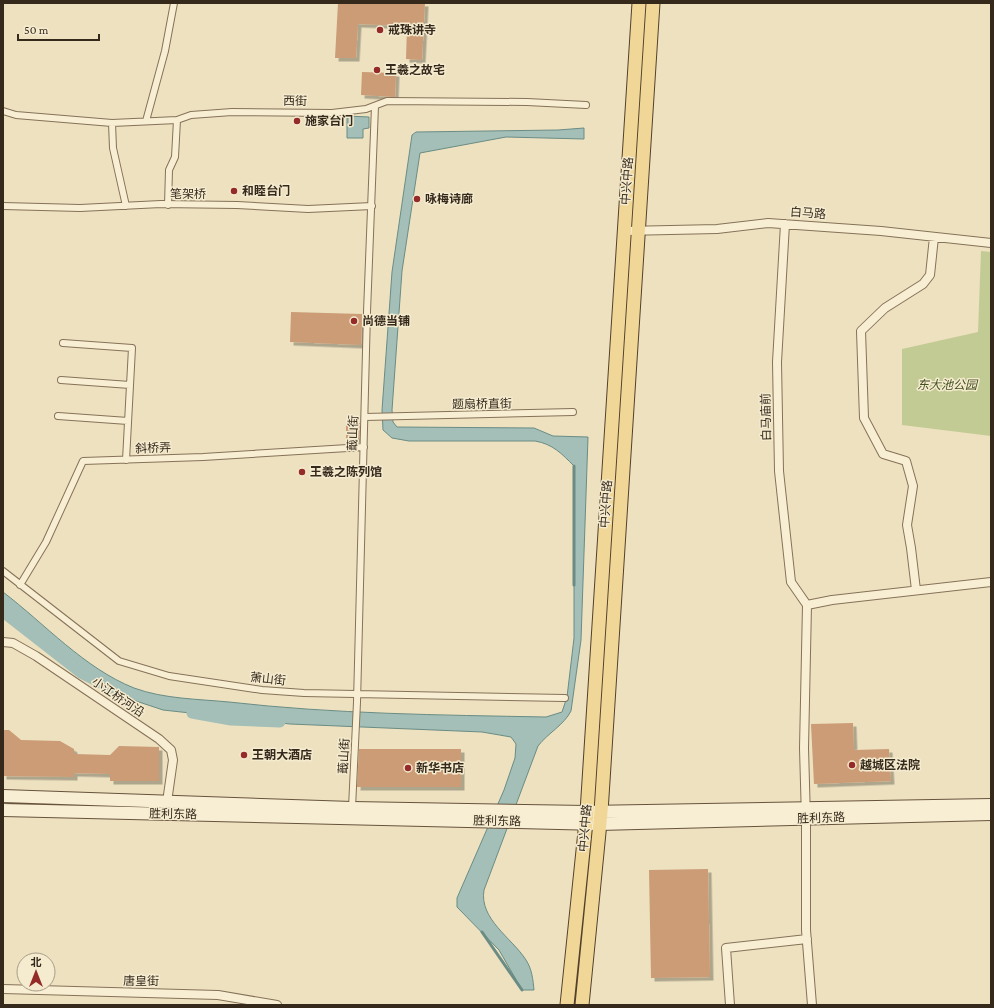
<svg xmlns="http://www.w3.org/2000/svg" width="994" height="1008" viewBox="0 0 994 1008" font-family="'Crimson Pro','Noto Sans SC',serif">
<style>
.green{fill:#c3cb94}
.water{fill:#a3bfb7;stroke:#6a8c85}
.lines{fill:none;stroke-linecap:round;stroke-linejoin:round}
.stream{stroke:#6a8c85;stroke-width:3}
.canal{stroke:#a3bfb7;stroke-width:11}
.building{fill:#cb9c76;filter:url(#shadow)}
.pedestrian-casing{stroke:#857258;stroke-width:8}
.minor-casing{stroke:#857258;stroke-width:10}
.secondary-casing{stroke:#67533c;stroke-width:14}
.primary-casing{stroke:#53402d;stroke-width:15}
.pedestrian{stroke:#f8eed3;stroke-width:6}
.minor{stroke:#f8eed3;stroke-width:8}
.secondary{stroke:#f8eed3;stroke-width:12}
.primary{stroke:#f0d797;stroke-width:13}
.poi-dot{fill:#942b29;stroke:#f5ebcf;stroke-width:1.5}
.labels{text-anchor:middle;stroke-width:3;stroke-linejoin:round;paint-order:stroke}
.poi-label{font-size:12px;font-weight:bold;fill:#35291c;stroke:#f5ebcf;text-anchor:start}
.street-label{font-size:12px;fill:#35291c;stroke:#f5ebcf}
.park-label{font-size:12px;font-style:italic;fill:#445123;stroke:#f5ebcf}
</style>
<defs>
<filter id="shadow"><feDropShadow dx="3.5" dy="3.5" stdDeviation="0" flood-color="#0004"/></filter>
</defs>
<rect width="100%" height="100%" fill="#ede1c0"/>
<!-- green -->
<path class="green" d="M981,251L991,252V436L902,425V349L978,332Z"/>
<!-- water -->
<path class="water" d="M347,116L369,117V128L363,129V138H347Z
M584,128V139L506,137L420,153L402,271L392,410L393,422L397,427L534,428L553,436L588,437L581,640L571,711C564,725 548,733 538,746L484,890C479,919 512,938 526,960C532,969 533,980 534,990H522L499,950L457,907V898L504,790L515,758L516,744L511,737L482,732L290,724L163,710L136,701L104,685L3,613V592C45,624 84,668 134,688C164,699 198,699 229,702C334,714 440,715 546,717L562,712L567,697L574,638V466C562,454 553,444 535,441H409L392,438L383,430L382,410L392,272L412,135L416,132L558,130Z"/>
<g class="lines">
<!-- stream -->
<path class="stream" d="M574,585V466
M482,932L522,990"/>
<!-- canal -->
<path class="canal" d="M3,612L81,673L111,688
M192,713L231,720L280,722"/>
</g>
<!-- building -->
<path class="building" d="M338,3H425L422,60L406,59L407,26L358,24L356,58H335Z
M362,72L396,73L395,97L361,95Z
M291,312L362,314L361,345L290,342Z
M346,423H360L359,439H346Z
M853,723L854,750L889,749L891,781L814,784L811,724Z
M3,730H9L21,740L60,741L74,749V754L110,755L119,746L159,747V781H110V774L74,773V777L3,776Z
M359,749H461V787H357Z
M708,869L710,977L651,978L649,870Z"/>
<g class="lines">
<!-- pedestrian casing -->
<g class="pedestrian-casing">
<path id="pedestrian" d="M3,111L16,115L112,123L177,120L191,115L232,112L332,113L366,109L387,101L527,102L586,105
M146,121L165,51L174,3
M112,123L113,148L126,206
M168,205L169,170L175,157L177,120
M3,206L80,208L161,204L237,205L308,209L372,206
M63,343L132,348L126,460
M61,380L130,385
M58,416L128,421
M365,417L573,412
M3,571L119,661L169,676L262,690L304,693L565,698
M20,585L46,542L83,461L203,457L364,447
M352,808L357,702L367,312L375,106"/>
</g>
<!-- minor casing -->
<g class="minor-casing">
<path id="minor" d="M785,224L777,362L779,471L791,582L807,605
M624,231L717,229L768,223L881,231L991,243
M916,590L911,548L907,525L913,486L906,461L883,454L864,418L861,331L885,308L923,284L930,275L934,237
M3,642L13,643L36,656L159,739L171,750L173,760L167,802
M3,989L218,995L277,1005
M730,1005L726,948L807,939
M812,1005L806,930V819L804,748L807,605L832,600L991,582"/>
</g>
<!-- secondary casing -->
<g class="secondary-casing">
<path id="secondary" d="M3,796L352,808L587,812L991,805
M3,810L599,824L991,814"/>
</g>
<!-- primary casing -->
<g class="primary-casing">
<path id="primary" d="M567,1005L587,812L639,3
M582,1005L601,812L653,3"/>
</g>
<!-- pedestrian -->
<use href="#pedestrian" class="pedestrian"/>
<!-- minor -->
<use href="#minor" class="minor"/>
<!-- secondary -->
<use href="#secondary" class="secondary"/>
<!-- primary -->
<use href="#primary" class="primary"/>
</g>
<!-- markers -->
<g class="poi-dot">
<circle cx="380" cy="30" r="4"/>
<circle cx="377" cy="70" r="4"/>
<circle cx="297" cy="121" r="4"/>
<circle cx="234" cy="191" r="4"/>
<circle cx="417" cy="199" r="4"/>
<circle cx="354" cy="321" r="4"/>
<circle cx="302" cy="472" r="4"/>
<circle cx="244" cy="755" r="4"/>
<circle cx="852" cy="765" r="4"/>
<circle cx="408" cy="768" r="4"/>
</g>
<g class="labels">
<!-- poi labels -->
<g class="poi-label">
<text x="388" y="34">戒珠讲寺</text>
<text x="385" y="74">王羲之故宅</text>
<text x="305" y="125">施家台门</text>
<text x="242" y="195">和睦台门</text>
<text x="425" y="203">咏梅诗廊</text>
<text x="362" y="325">尚德当铺</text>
<text x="310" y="476">王羲之陈列馆</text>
<text x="252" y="759">王朝大酒店</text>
<text x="860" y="769">越城区法院</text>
<text x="416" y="772">新华书店</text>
</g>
<!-- street labels -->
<g class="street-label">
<text transform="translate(295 101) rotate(1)" y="4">西街</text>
<text transform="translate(627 181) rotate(-86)" y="4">中兴中路</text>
<text x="188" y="198">笔架桥</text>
<text transform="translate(808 213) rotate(4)" y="4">白马路</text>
<text transform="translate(482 404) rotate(-1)" y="4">题扇桥直街</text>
<text transform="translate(766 417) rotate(-91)" y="4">白马庙前</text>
<text transform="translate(353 433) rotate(-88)" y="4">蕺山街</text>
<text transform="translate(153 448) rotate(-2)" y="4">斜桥弄</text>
<text transform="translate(606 504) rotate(-86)" y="4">中兴中路</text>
<text transform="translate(268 679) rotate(6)" y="4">萧山街</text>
<text transform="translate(118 697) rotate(34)" y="4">小江桥河沿</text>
<text transform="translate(344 756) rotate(-87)" y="4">蕺山街</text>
<text transform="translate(173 814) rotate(1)" y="4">胜利东路</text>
<text transform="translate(821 818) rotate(-2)" y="4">胜利东路</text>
<text transform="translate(497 821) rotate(1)" y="4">胜利东路</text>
<text transform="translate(585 828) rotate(-85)" y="4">中兴中路</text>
<text transform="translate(141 981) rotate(1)" y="4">唐皇街</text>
</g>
<!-- park labels -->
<g class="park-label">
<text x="947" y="389">东大池公园</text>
</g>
</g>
<!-- border -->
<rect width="994" height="1008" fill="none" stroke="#35291c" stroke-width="8"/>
<!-- north arrow -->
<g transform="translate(36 972)"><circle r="19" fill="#f5ebcf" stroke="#a89d87"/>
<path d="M0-3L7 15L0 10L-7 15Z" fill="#942b29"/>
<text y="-6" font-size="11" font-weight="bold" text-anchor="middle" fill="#35291c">北</text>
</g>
<!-- scale -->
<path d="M18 34v6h81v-6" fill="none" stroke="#35291c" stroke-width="2"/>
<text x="24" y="34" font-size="12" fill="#35291c" stroke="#f5ebcf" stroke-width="3" paint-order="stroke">50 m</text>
</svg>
